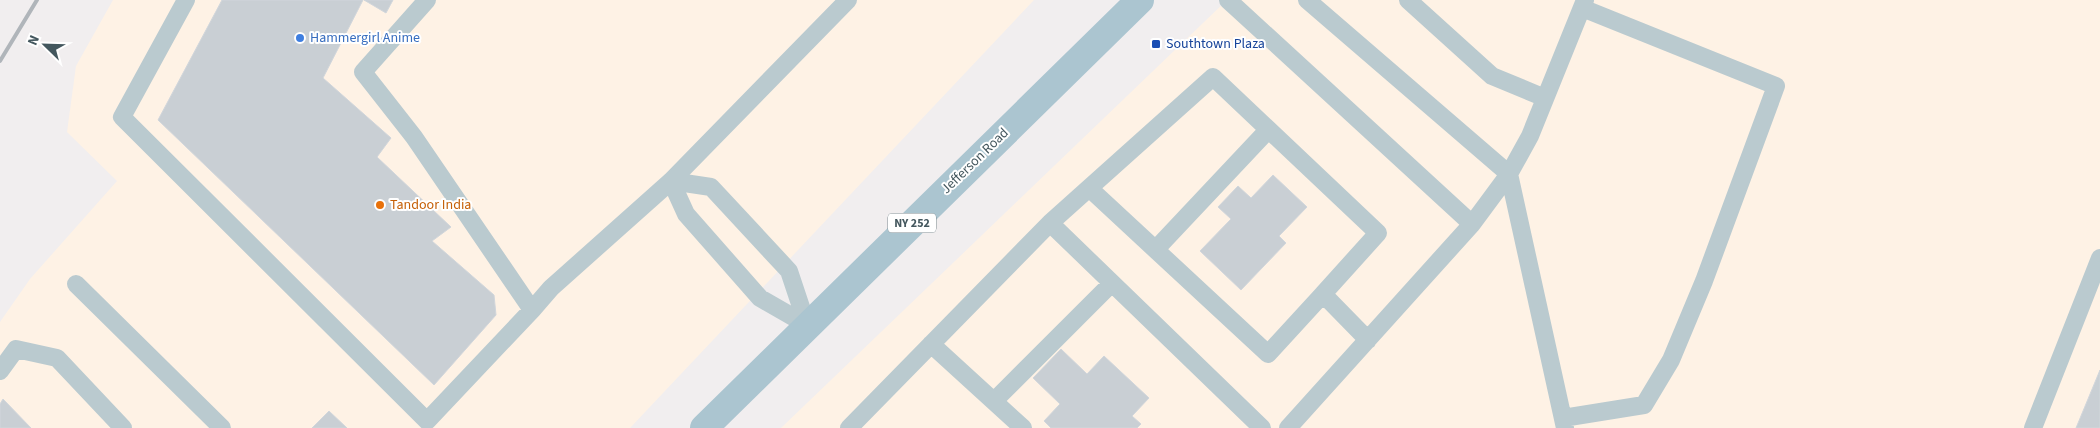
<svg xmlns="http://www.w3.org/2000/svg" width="2100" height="428" font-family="'Source Sans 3',sans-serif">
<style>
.commercial{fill:#fef2e5}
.building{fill:#c9cfd4;stroke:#d1d6db}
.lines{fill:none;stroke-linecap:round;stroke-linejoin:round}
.service{stroke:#bacacf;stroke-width:18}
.primary{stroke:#abc5d0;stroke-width:28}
.rail{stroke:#b0b5ba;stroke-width:4}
.shop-dot{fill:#3f7fe0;stroke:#fff;stroke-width:2}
.transit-dot{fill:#1a4fb4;stroke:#fff;stroke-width:2}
.food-dot{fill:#e8710a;stroke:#fff;stroke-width:2}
.labels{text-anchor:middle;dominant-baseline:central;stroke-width:4;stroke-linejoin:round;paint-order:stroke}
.shield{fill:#fff;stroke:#7c898e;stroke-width:1}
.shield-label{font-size:12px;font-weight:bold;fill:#44575e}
.shop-label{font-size:14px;fill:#366cbe;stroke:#fff;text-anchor:start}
.transit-label{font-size:14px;fill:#164399;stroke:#fff;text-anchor:start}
.street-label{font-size:14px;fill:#44575e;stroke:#fff}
.food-label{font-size:14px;fill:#c56008;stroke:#fff;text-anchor:start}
</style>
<rect width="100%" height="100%" fill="#f1eeef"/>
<!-- commercial -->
<path class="commercial" d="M113 0H1034L630 428H0V322L30 279 117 181 67 132 76 66Z
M1227 0H2100V428H781Z"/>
<!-- building -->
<path class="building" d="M222 0H363L323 78 391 138 377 157 451 227 432 241 494 295 496 315 434 385 158 120Z
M364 0H393L386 13Z
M1273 175 1307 207 1279 236 1286 243 1241 290 1200 251 1231 219 1218 207 1238 186 1251 198Z
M1061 349 1087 374 1104 356 1149 398 1132 416 1141 424 1137 428H1051L1044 421 1060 404 1033 378Z
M2100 370V428H2076Z
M3 399 31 428H0V404Z
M329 411 347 428H312Z"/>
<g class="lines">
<!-- service -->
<path class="service" d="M186 0 122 117 427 421 532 310 414 137 363 72 427 0
M1228 0 1472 224
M1307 0 1509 174 1565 428
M1408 0 1492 76 1545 98
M671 181 711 187 789 271 807 325
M671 181 686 214 760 298 807 325
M1089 188 1268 354 1323 294
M1050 223 1213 77 1378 233 1323 294 1368 340
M1156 249 1268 130
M76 284 222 428
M532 310 551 288 671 181 848 0
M931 344 1023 428
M0 371 16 349 57 358 123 428
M994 401 1111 284
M1563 418 1644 405 1671 360 1704 281 1776 86 1582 8
M849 428 1050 223 1262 428
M1288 428 1472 224 1509 174 1530 136 1585 0
M2033 428 2100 258"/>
<!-- primary -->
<path class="primary" d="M704 428 1140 0"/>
<!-- rail -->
<path class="rail" d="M0 61 37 0"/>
</g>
<!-- markers -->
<circle class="shop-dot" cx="300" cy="38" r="5"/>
<rect class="transit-dot" x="1151" y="39" width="10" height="10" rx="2.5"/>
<circle class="food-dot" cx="380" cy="205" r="5"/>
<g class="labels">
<!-- shield labels -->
<rect class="shield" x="888" y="213.5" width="48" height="19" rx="4"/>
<g class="shield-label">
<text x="912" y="223">NY 252</text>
</g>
<!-- shop labels -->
<g class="shop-label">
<text x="310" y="38">Hammergirl Anime</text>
</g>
<!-- transit labels -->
<g class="transit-label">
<text x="1166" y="44">Southtown Plaza</text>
</g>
<!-- street labels -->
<g class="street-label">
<text transform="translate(975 161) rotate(-44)">Jefferson Road</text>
</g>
<!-- food labels -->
<g class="food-label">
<text x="390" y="205">Tandoor India</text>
</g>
</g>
<!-- north arrow -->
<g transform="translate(45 45) rotate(293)" stroke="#ffffff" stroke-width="4" paint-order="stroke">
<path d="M0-4L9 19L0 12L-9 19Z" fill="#44575e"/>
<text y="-8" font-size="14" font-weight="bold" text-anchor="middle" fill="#44575e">N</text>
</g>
</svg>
